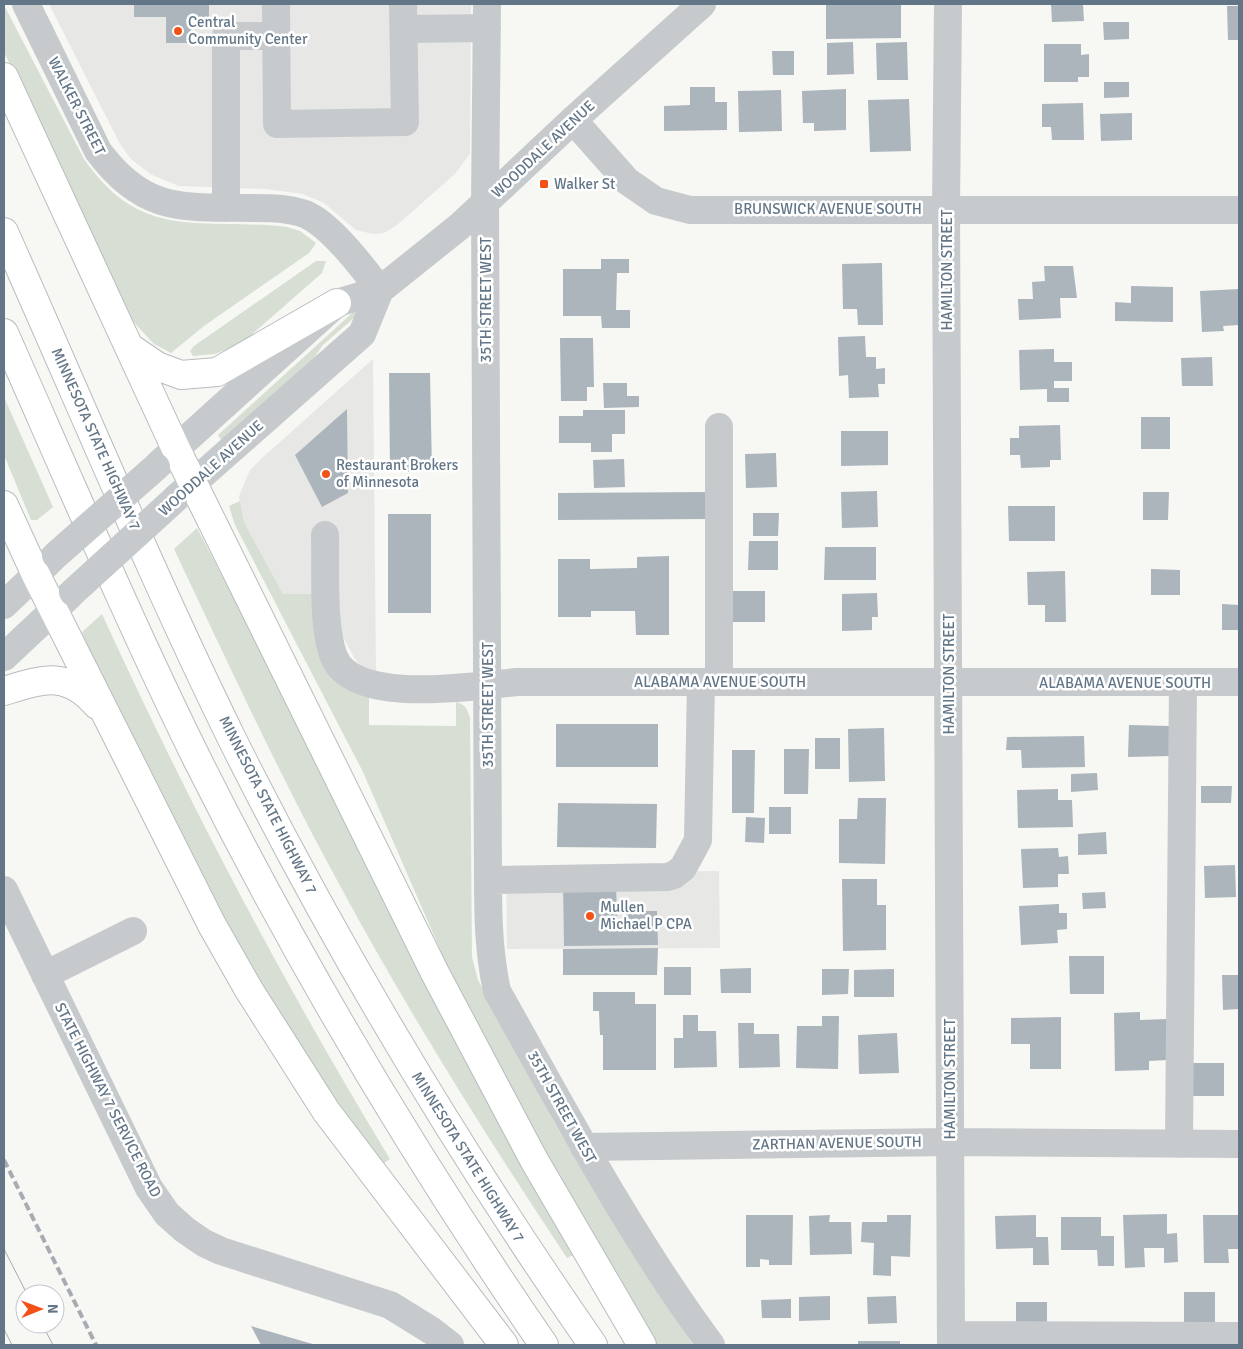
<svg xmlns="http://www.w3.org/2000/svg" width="1243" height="1349" font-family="Signika,sans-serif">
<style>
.built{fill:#e7e8e6}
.green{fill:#d7dfd4}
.building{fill:#acb5bb}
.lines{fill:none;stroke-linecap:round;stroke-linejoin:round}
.highway-casing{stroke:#b8bcbf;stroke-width:30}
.minor{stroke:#c6cacd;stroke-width:28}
.highway{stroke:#fff;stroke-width:28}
.tram{stroke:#a6acb2;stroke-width:1}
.rail{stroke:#a6acb2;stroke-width:4;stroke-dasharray:8 4;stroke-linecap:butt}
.minor-bridge{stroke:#c6cacd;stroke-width:28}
.poi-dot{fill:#f25218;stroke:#fff;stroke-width:2}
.labels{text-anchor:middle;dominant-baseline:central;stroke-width:5;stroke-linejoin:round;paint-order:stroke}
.poi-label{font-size:15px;fill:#637687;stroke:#fff;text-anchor:start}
.street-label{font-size:15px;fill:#637687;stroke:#fff}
</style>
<rect width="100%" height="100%" fill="#f7f7f3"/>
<!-- built -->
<path class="built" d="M49 4H471L470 154 455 174 397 225 384 233 373 234 356 230 324 203 303 194 266 189 179 186 150 174 131 159 120 144Z
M373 359 376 672 361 667 355 659 320 594H283L244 522 240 507 239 496 250 470 262 458Z
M719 871 720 948 507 949 506 872Z"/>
<!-- green -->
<path class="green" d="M4 5 84 159C142 243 200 217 287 227L300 231 316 243 309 253 204 326 171 353 154 344 126 314 4 52Z
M316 261H326L322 273 242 343 215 354 193 356 190 351 194 346Z
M361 305 364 309 323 345 302 375 269 404 221 440 218 435Z
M4 397 53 507 37 520H31L4 455Z
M240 501 244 522 283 594H320L350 684 369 697V725L456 726V702C465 704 468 710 470 718L472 957 478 980 556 1126 635 1258 693 1345H657L559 1182 449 970 363 772 235 525 229 506Z
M197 528 578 1253 567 1258C486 1136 408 1012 338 882 279 774 227 661 174 549Z
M102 614C188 802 283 983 390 1159L380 1166 351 1128 234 940 100 675 82 632Z"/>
<!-- building -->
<path class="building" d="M134 4H209V19H191V43H166V17H134Z
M826 4H901V38L826 39Z
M1051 4H1083L1084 21 1052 22Z
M1227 6H1239V40H1228Z
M1103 22H1129V39L1104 40Z
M853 42 854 74 827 75V43Z
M907 42 908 80H877L876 43Z
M1044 44H1081V55L1089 54V77H1078V82H1044Z
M772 51H794V75H773Z
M1104 82H1129V97L1104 98Z
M690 87H715V102H727V130L664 131V106L690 105Z
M846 89V130L814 131V123H803L802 91Z
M781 90 782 131 739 132 738 91Z
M909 99 911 151 870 152 868 100Z
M1083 103 1084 140H1052L1051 127H1042V104Z
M1132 113V140L1101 141 1100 114Z
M601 259H629V273H617L616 310H630V328H602L601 316H563V269H601Z
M882 263 883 325H858L857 309H843L842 264Z
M1044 266H1073L1077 298H1060L1061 318 1019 320 1018 299H1033L1032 282 1045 281Z
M1131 286 1173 287V322L1115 321V302L1131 303Z
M1239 289V325L1223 326 1224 331 1202 332 1200 291Z
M865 336 866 357H876V369L885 368V384H878L879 397 849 398 848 375 839 376 838 337Z
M560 338H593L594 387H587V401H561Z
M1054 349V362H1072V381H1054V388H1069V402H1047V389L1020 390 1019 350Z
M1212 357 1213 386H1182L1181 358Z
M389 373H430L432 471 390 472Z
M603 383H627V396H639V407L604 408Z
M347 409 348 493 322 507 295 455Z
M583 410H625V434H612V452H591V443H559V416H583Z
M1141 417H1170V449H1141Z
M1060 425 1061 460H1050V467L1021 468 1020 455H1010V438H1019V426Z
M841 431H888V465L841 466Z
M776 453 777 487 746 488 745 454Z
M624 459 625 487 594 488 593 460Z
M877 491 878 527 842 528 841 492Z
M709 492V519L558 520V493Z
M1143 492H1169L1168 520H1143Z
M1008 506H1055V541H1009Z
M753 513H779L778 536H753Z
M388 514H431V613H388Z
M749 541H778V570H748Z
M825 547H876V580H824Z
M669 556V635H636L635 611H591V617H558V559H590V569L637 568V557Z
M1151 569 1180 570V595H1151Z
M1065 571 1066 622H1045V605H1028L1027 572Z
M733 591H765V622H733Z
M877 593 878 617H872V630L842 631V594Z
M1222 604 1239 605V630H1222Z
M556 724H658V767H556Z
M1129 725 1169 726V756L1128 757Z
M884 728 885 781 849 782 848 729Z
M1084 736 1085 767 1022 768 1021 750H1006L1007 737Z
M815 738H840V769H815Z
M784 749H809L808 794H784Z
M732 750H755L754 813H732Z
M1097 773 1098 790 1071 792V774Z
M1201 786H1232L1231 803H1201Z
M1058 789V800H1072L1073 827 1018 828 1017 790Z
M858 798H886L885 864 839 863V819H857Z
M558 803 657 804 656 848 557 847Z
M769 807H791V834H769Z
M746 817 765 818 764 843 745 842Z
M1106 832 1107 854 1078 855V834Z
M1058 848 1059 857 1068 856 1069 874H1058V887L1023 888 1021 849Z
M1235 865 1236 897 1205 898 1204 866Z
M842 879H877V905H886V950L843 951Z
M563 884H616L617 920H626V911H657L658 945 564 946Z
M1105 892 1106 908 1083 909 1082 893Z
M1059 904V913H1067V929L1057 930 1058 943 1021 945 1019 906Z
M658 948 657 975H563V949Z
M1069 956H1104V994H1070Z
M664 967H691V995H664Z
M751 968V993H721L720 969Z
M822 969H849L848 994 822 995Z
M894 969V997H854V970Z
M1222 975H1239V1009L1223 1010Z
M593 992H635V1004H656V1070H603V1035H600L599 1011H593Z
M1140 1012V1020L1167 1019V1060L1149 1061V1070L1115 1071 1114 1013Z
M683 1015H698V1031H716L717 1067 674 1068V1038H683Z
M822 1016H839L838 1069 796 1068 797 1026H822Z
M1061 1017V1069H1030V1044H1011V1018Z
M738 1023H754V1034H779L780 1067 739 1068Z
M897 1033 899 1073 859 1074 858 1035Z
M1193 1063H1224V1096H1193Z
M1167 1214V1234L1177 1233 1178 1262 1164 1263V1248H1144L1145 1267 1125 1268 1123 1215Z
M746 1215H793L792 1265H769V1260L760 1259V1267H746Z
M830 1215 829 1222H851L852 1254 810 1255 809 1216Z
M887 1215H911L910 1257 891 1256V1276L873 1275 874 1243 861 1242 862 1222H887Z
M1036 1215V1237H1048L1049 1265H1033V1248L996 1249 995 1216Z
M1203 1215H1239V1249H1228L1229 1263H1204Z
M1061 1217H1101V1236H1114V1266H1098L1097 1250H1061Z
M1184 1292H1215V1323H1184Z
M830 1296V1320L799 1321V1297Z
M896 1296 897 1323 868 1324 867 1297Z
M791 1299V1318H762L761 1300Z
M1016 1302H1047V1323L1016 1324Z
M251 1326 316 1345H261Z
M858 1341H900V1345H858Z"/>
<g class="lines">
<defs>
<path id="highway" d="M4 77 176 449 435 973 534 1160 642 1345
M4 232C80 402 151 574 233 741 338 951 459 1152 593 1345
M4 333C67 475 128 619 197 759 299 963 415 1158 544 1345
M129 347 157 366 181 375 217 372 337 303
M4 505 36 575 212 925 249 990 326 1111 504 1345
M4 691C43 679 67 670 97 705"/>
</defs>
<!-- highway casing -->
<use href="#highway" class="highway-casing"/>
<!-- minor -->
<path class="minor" d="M26 4 98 151C144 213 182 207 253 208 271 208 288 208 305 214 331 225 363 268 380 290
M276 4 277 124 405 122 403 4
M487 4 485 202 488 880C488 918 489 954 497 991 565 1112 629 1234 711 1345
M948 4 946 209 951 1345
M404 29 487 28
M573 120 627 181 656 201 690 210H1239
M226 208V36H276
M719 427V682
M159 464 337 303 380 290 460 226 573 120 702 4
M176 498 362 334 380 290
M325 535C326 569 322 627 334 657 354 706 475 686 517 682H1239
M4 605 52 559
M4 657 70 595
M488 880 667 877 674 875 683 868 698 840 701 682
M4 890 149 1188 167 1214 185 1230 204 1243 221 1251 390 1305 432 1331 450 1345
M45 975 133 931
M1179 1144 1183 683
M584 1147 950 1142 1239 1144
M951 1335 1239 1336"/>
<!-- highway -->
<use href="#highway" class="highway"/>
<!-- tram -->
<path class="tram" d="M4 1249 27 1294
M42 1324 53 1345
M4 1329 12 1345"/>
<!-- rail -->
<path class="rail" d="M4 1160 96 1345"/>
<!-- minor-bridge -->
<path class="minor-bridge" d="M56 555 156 467
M73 592 173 501"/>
</g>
<!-- markers -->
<g class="poi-dot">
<circle cx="178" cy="31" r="5"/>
<rect x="539" y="179" width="10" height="10" rx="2.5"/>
<circle cx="326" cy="474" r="5"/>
<circle cx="590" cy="916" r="5"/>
</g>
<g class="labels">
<!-- poi labels -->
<g class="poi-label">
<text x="188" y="22">Central<tspan x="188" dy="17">Community Center</tspan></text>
<text x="554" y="184">Walker St</text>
<text x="336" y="465">Restaurant Brokers<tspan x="336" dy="17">of Minnesota</tspan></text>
<text x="600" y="907">Mullen<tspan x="600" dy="17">Michael P CPA</tspan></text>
</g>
<!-- street labels -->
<g class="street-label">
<text transform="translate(77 106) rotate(63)">WALKER STREET</text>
<text transform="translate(543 149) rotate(-43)">WOODDALE AVENUE</text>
<text x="828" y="209">BRUNSWICK AVENUE SOUTH</text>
<text transform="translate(947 270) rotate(-90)">HAMILTON STREET</text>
<text transform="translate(486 300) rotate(-90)">35TH STREET WEST</text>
<text transform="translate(96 439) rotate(66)">MINNESOTA STATE HIGHWAY 7</text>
<text transform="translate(211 468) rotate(-42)">WOODDALE AVENUE</text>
<text transform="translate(949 674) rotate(-90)">HAMILTON STREET</text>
<text x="720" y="682">ALABAMA AVENUE SOUTH</text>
<text x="1125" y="683">ALABAMA AVENUE SOUTH</text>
<text transform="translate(488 705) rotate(-90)">35TH STREET WEST</text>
<text transform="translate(268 805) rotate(63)">MINNESOTA STATE HIGHWAY 7</text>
<text transform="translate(950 1079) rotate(-90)">HAMILTON STREET</text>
<text transform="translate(108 1100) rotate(63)">STATE HIGHWAY 7 SERVICE ROAD</text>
<text transform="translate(562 1107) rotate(61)">35TH STREET WEST</text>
<text transform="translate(837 1143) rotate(-1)">ZARTHAN AVENUE SOUTH</text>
<text transform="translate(468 1157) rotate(58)">MINNESOTA STATE HIGHWAY 7</text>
</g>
</g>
<!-- border -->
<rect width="1243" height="1349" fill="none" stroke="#637687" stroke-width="10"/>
<!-- north arrow -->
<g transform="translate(40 1309) rotate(89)"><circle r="24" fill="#ffffff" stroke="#c1c8cf"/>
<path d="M0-4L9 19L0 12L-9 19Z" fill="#f25218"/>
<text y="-8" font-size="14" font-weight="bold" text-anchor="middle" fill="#637687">N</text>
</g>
</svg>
